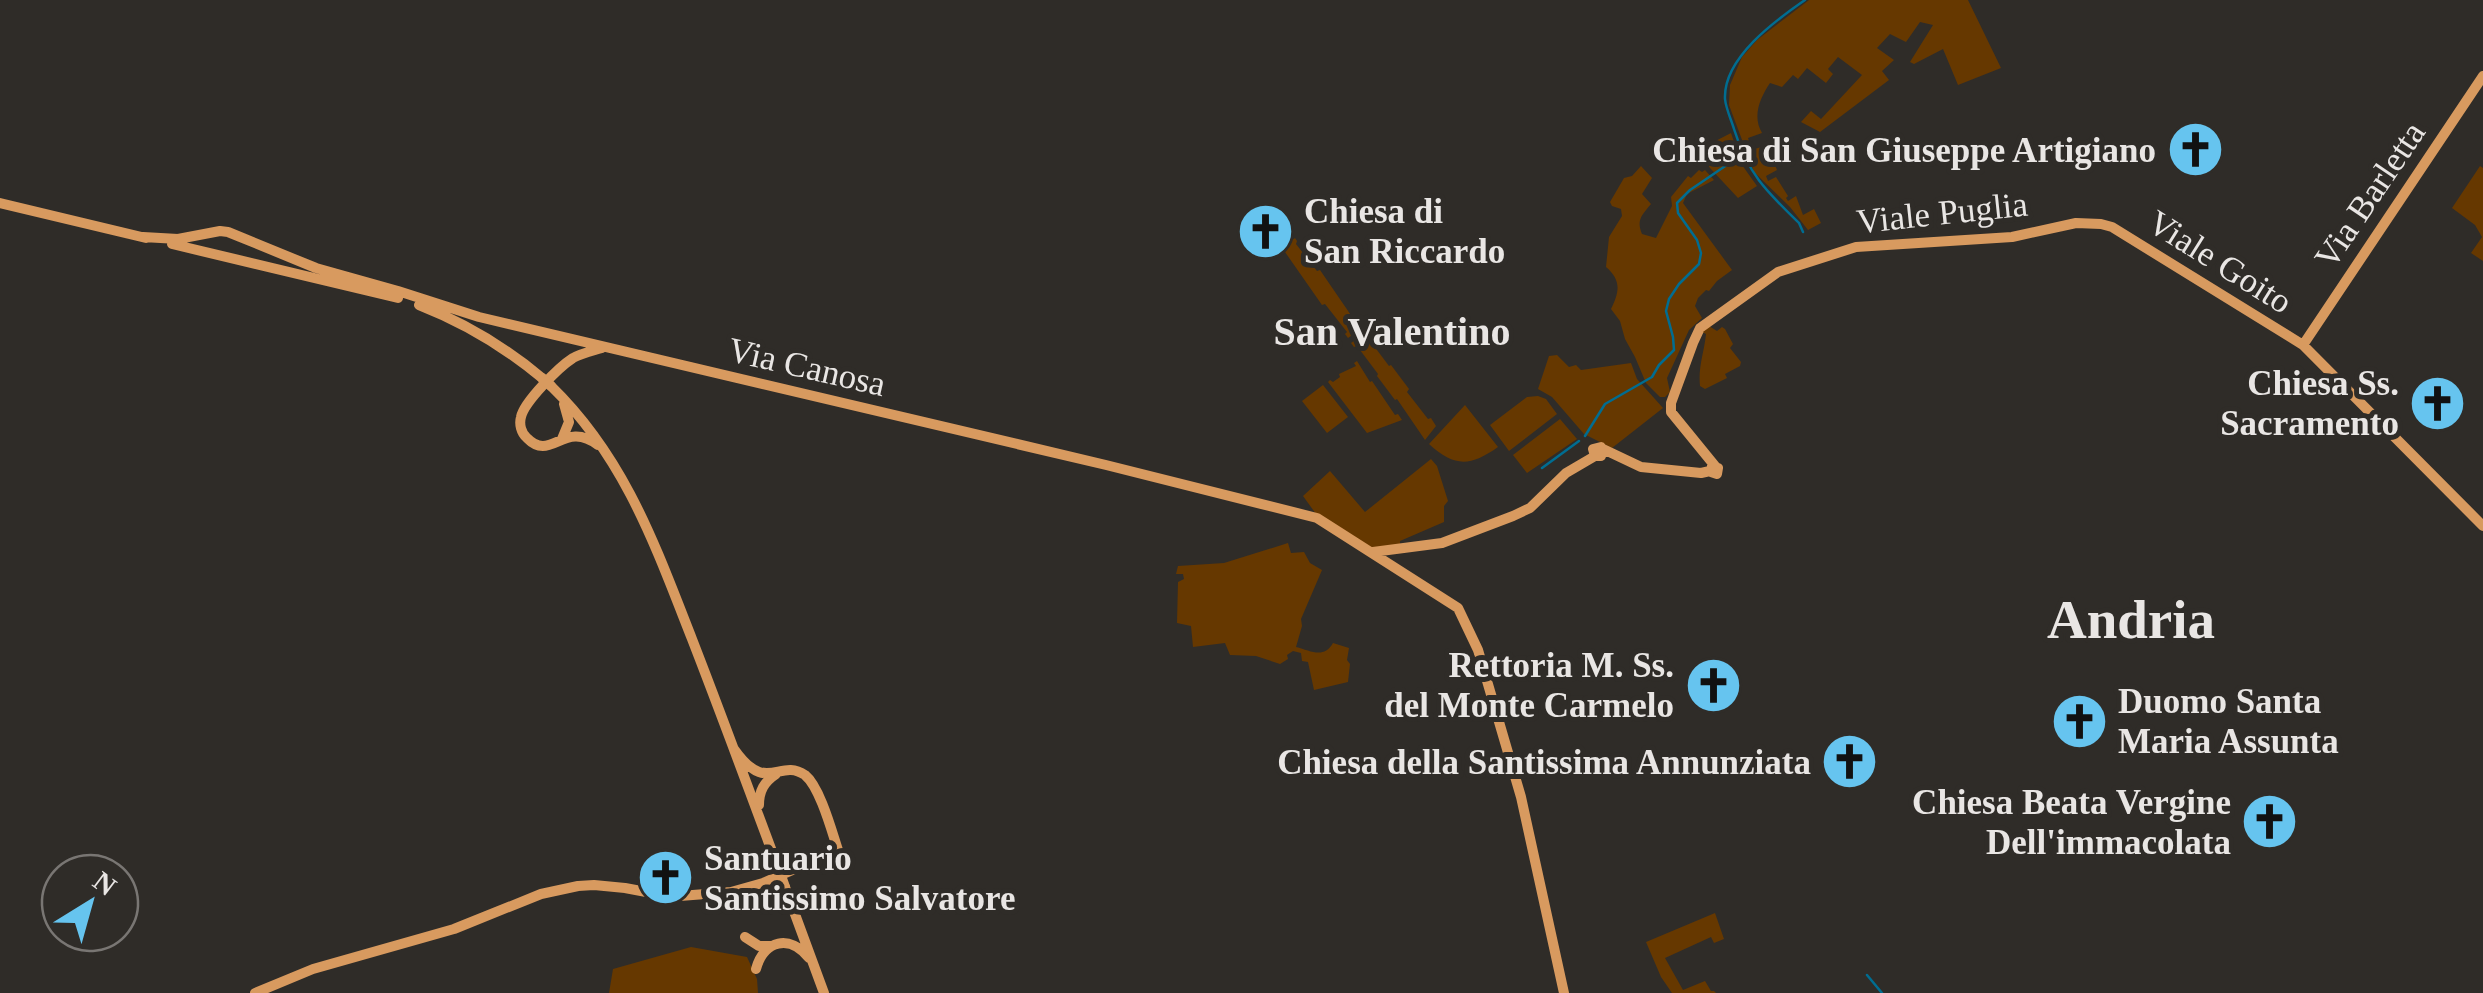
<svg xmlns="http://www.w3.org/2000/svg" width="2483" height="993" font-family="Georgia,serif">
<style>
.green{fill:#663800}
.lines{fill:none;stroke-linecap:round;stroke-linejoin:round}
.stream{stroke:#006d91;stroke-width:2.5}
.major{stroke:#d89a5f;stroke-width:10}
.major-bridge{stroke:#d89a5f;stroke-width:10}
.labels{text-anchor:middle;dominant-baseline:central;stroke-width:10;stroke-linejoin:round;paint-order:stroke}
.poi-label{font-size:35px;font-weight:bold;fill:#e9e6e4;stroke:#2f2c28;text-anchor:end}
.street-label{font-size:35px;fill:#e9e6e4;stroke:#2f2c28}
.quarter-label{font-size:40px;font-weight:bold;fill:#e9e6e4;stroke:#2f2c28}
.town-label{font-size:55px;font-weight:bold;fill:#e9e6e4;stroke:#2f2c28}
</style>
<rect width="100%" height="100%" fill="#2f2c28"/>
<!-- green -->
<path class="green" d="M1809 0H1968L2001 68 1958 85 1943 49 1914 64 1910 62 1933 25 1920 22 1906 42 1890 34 1877 48 1894 60 1882 71 1889 80 1820 132 1801 122 1811 111 1821 119 1862 75 1838 57 1828 69 1833 74 1826 83 1807 68 1798 79 1793 75 1782 87 1770 83C1760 98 1752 116 1762 133L1748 138 1752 150 1767 145 1777 170 1766 176 1768 181 1776 177 1788 196 1786 198 1788 201 1796 196 1803 215 1814 209 1821 223 1808 230 1790 207 1754 172 1729 105 1730 85 1742 57 1757 40Z
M1731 133 1742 165 1757 186 1738 198 1710 168 1698 150Z
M1641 166 1652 178 1642 194 1651 204C1642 215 1636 220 1642 234L1656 238 1672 206 1671 197 1688 176 1691 178 1699 170 1702 172 1705 170 1714 180 1687 194 1683 203 1732 270 1717 281 1709 291 1706 290 1698 298 1695 306 1702 318 1689 330 1667 378 1670 392 1665 397H1660L1646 383 1635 357 1625 339 1620 321 1611 309C1620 291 1621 280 1606 267L1609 237 1622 216 1621 209 1612 206 1610 202 1624 178 1632 176Z
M2480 166 2483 168V261L2471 253 2482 237 2475 225 2452 208Z
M1295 238 1297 241 1296 244 1317 271 1320 270 1357 324 1360 323 1363 327 1348 338 1345 334 1347 332 1325 304 1322 305 1285 252 1283 253 1280 249Z
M1709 326 1717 331 1722 327 1725 329 1733 344 1730 348 1741 362 1740 366 1725 374 1727 378 1705 389 1700 386C1698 367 1704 353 1706 334L1702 332Z
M1366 332 1369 336 1368 338 1389 366 1391 365 1409 389 1407 392 1428 419 1431 418 1436 426 1425 440 1397 399 1395 400 1377 376 1378 374 1357 346 1354 347 1351 343Z
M1557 355 1569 367 1576 365 1581 370 1631 363 1637 379 1663 408 1612 448 1584 434 1552 397 1538 389 1549 356Z
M1357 361 1370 382 1372 381 1395 415 1398 414 1402 420 1367 433 1328 382 1330 380 1333 382 1340 377 1339 374 1356 366 1354 363Z
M1323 385 1348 417 1327 433 1302 401Z
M1538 396 1546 399 1557 414 1509 451 1490 425 1527 397Z
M1465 405 1498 447C1470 467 1454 467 1429 444Z
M1560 419 1577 439 1527 473 1513 455Z
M1431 459 1437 466 1448 501 1444 506V522L1400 541V545L1373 549 1316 514 1303 496 1330 471 1365 512Z
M1288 543 1291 553 1304 552 1310 563 1322 570 1301 619 1302 626 1296 647C1311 651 1324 659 1333 643L1349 648 1347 660 1350 664 1348 682 1314 690 1308 662 1302 661 1301 653 1293 651 1287 655 1288 659 1280 664 1256 656 1230 655 1225 643 1193 647 1191 626 1177 623 1178 582 1184 579 1183 574H1176L1178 566 1224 563Z
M1715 913 1724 939 1714 943 1711 937 1665 958 1683 990 1705 981 1711 991H1714L1716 993H1672L1661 977 1646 942Z
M691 947 747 957 757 979 758 993H609L613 969Z"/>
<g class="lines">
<!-- stream -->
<path class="stream" d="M1803 232 1799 223C1766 191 1748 174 1734 129 1731 119 1726 109 1725 99 1723 58 1776 20 1805 0
M1585 436 1605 404 1652 377 1659 365 1674 350 1673 337 1666 311 1669 299 1679 284 1699 264 1701 253 1697 240 1678 213 1677 203 1690 190 1743 154
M1542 468 1579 441
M1867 975 1882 993"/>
<!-- major -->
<path class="major" d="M0 203 146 238
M143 237 178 239 220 231 228 232 316 268 398 291 479 317 1106 465 1317 518 1458 608 1478 650 1521 797 1564 993
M172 244 398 298
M419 305C465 323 505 347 542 378
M2303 345 2483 76
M551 386C625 458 655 545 692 639 722 716 750 793 779 870
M562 439 569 422 564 404
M598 445C564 419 551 463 527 438 521 433 519 424 521 417 524 402 559 367 573 358 582 353 592 351 602 348
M1603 449 1641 467 1701 473 1710 471
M1712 466 1718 468 1717 474 1711 472Z
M1715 466 1671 412V403L1693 343 1700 328 1778 272 1856 247 2012 237 2076 223 2101 224 2112 227 2303 345 2483 526
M1373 552 1442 543 1513 516 1530 508 1566 473 1595 456H1601L1603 451 1601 447 1593 449 1595 456
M759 805C759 791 764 782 776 774
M785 887 824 993
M745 937 759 946H771
M756 969C764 940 790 934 809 958
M255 993 313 969 454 929 541 894 578 886 594 885 625 888 657 894 680 896 731 892 763 883 838 850C832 832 820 787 805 775 779 757 767 796 734 749"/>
<!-- major-bridge -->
<path class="major-bridge" d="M542 378 551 386
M779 870 785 887"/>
</g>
<!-- icons -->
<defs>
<symbol id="church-disc" viewBox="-11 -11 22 22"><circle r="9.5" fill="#66c4ef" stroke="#2f2c28"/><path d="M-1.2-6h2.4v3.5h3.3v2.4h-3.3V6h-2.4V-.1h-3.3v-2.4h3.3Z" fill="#111"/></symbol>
</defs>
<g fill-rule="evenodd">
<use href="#church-disc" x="2164" y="118" width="63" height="63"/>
<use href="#church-disc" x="1234" y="200" width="63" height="63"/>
<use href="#church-disc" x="2406" y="372" width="63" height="63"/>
<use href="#church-disc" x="1682" y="654" width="63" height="63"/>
<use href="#church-disc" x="2048" y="690" width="63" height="63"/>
<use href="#church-disc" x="1818" y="730" width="63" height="63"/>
<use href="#church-disc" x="2238" y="790" width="63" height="63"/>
<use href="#church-disc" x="634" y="846" width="63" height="63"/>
</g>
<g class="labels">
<!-- poi labels -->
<g class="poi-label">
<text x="2156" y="150">Chiesa di San Giuseppe Artigiano</text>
<text x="1304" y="211" text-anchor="start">Chiesa di<tspan x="1304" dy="40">San Riccardo</tspan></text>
<text x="2399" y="383">Chiesa Ss.<tspan x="2399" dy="40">Sacramento</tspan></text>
<text x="1674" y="665">Rettoria M. Ss.<tspan x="1674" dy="40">del Monte Carmelo</tspan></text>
<text x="2118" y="701" text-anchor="start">Duomo Santa<tspan x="2118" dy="40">Maria Assunta</tspan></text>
<text x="1811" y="762">Chiesa della Santissima Annunziata</text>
<text x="2231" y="802">Chiesa Beata Vergine<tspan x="2231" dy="40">Dell'immacolata</tspan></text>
<text x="704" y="858" text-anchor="start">Santuario<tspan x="704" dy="40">Santissimo Salvatore</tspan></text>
</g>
<!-- street labels -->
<g class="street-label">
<text transform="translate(2370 195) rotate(-56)">Via Barletta</text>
<text transform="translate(1942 213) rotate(-6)">Viale Puglia</text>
<text transform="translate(2220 262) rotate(32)">Viale Goito</text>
<text transform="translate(807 367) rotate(13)">Via Canosa</text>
</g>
<!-- quarter labels -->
<g class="quarter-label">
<text x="1392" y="331">San Valentino</text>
</g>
<!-- town labels -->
<g class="town-label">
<text x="2131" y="619">Andria</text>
</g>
</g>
<!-- north arrow -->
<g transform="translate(90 903) rotate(37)"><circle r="48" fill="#2f2c28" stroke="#797673" stroke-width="2.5"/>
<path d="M0-8L18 38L0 25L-18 38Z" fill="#66c4ef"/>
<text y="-15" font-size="28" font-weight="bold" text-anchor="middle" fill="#e9e6e4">N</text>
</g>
</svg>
